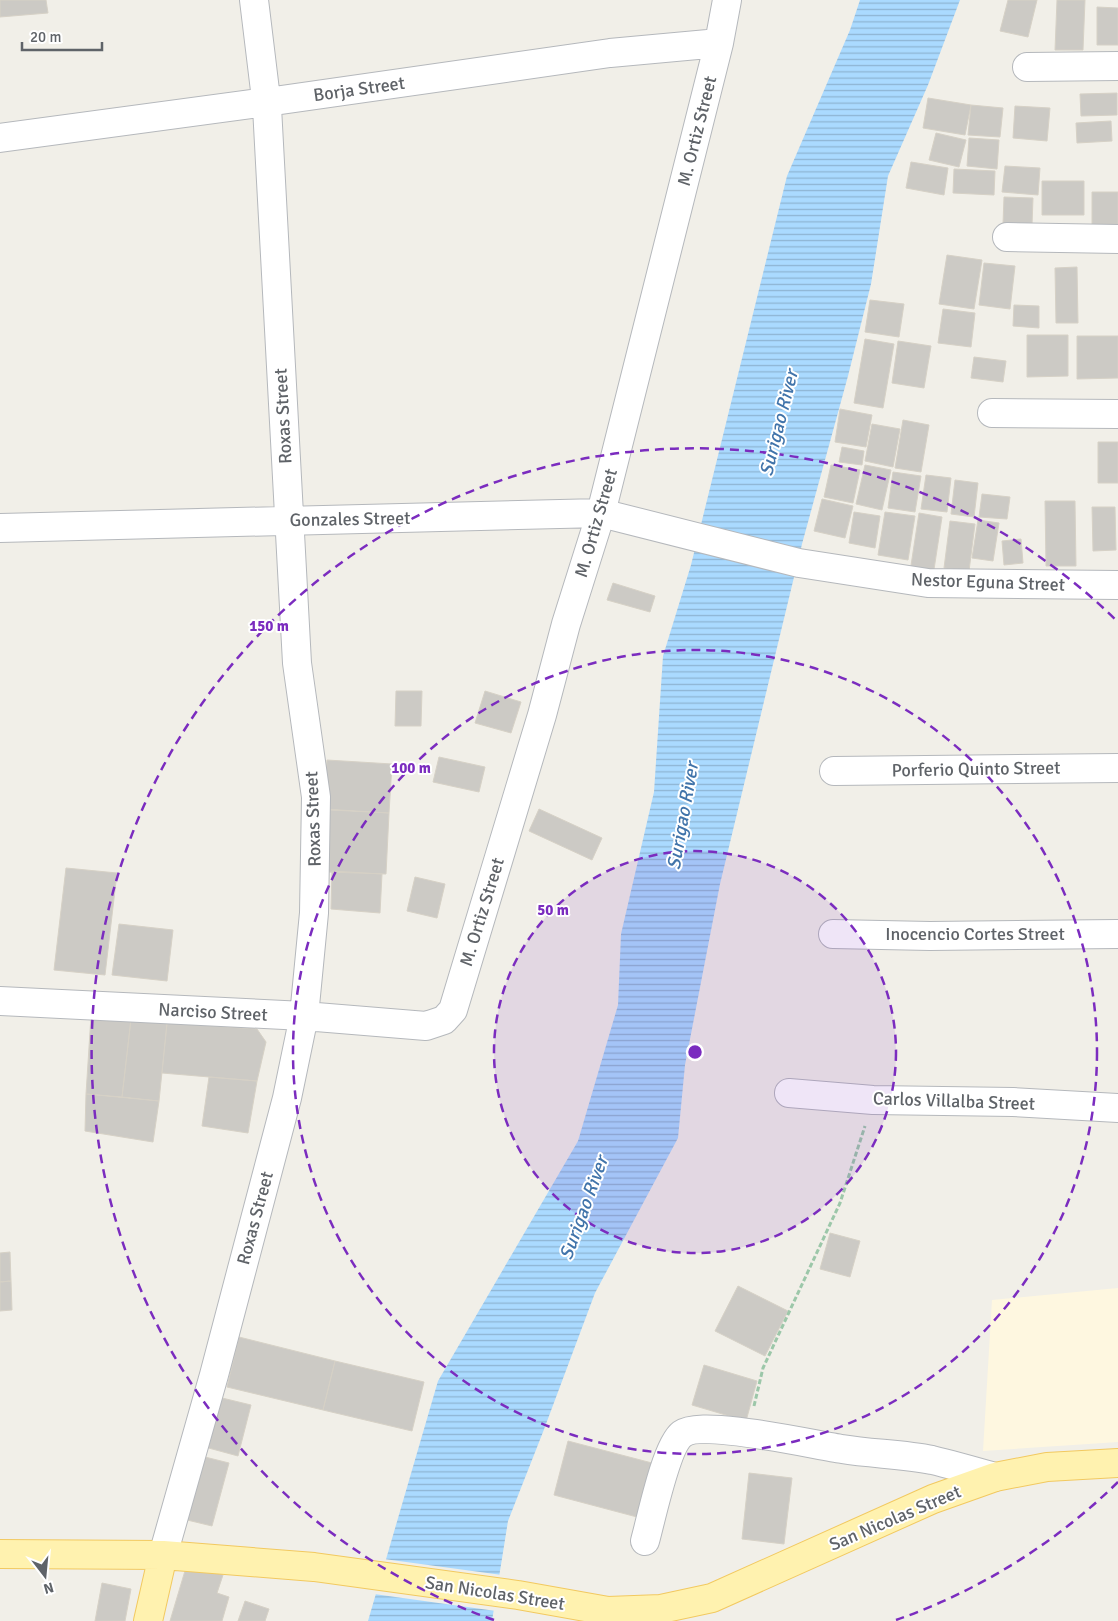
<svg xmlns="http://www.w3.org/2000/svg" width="1118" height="1621" font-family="Signika,sans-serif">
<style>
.commercial{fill:#fef7e0}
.water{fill:url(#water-rules)}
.pier{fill:#f1efe8}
.building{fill:#cccac5;stroke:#d6d1c6}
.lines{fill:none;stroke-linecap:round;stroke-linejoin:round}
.minor-casing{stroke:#b5b8bc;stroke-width:30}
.major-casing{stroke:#f2c960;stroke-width:30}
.path{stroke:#9cc7a9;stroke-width:3;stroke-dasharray:5 2.5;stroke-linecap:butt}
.minor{stroke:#fff;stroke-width:28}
.major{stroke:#fff2af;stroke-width:28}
.ring{fill:none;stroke:#7b2cbf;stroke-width:2.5;stroke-dasharray:9 6}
.labels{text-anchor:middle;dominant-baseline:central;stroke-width:4;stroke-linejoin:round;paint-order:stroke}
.street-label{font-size:18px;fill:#5f6368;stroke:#fff}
.water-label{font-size:19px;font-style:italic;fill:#4174aa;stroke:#fff}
.centre{fill:#7b2cbf;stroke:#fff;stroke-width:2.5}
.ring-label{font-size:15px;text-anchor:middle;font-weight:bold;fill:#7b2cbf;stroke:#fff;stroke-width:4;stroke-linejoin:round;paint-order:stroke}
</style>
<defs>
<pattern id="water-rules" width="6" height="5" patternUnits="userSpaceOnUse" patternTransform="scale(1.25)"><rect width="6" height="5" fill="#aadaff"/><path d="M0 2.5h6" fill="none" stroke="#8eb4d2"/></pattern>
</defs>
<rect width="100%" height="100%" fill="#f1efe8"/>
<!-- commercial -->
<path class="commercial" d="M1118 1288V1442L983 1451 992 1300Z"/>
<!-- water -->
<path class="water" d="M860 0H960L928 85 888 176 871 284 848 376 802 544 720 884 685 1065 678 1138 595 1293 543 1432 508 1521 492 1621H368L438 1381 578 1141 618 1005 621 934 654 792 663 656 691 565 787 176 850 30Z"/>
<!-- pier -->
<path class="pier" d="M384 1559 502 1575 496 1611 374 1594Z"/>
<!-- building -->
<path class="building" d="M0 0H46L48 13 0 17Z
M1008 0H1037L1028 37 1000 31Z
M1057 0H1085L1083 50H1055Z
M1097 7 1118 8V45H1097Z
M1117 93V115L1081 116 1080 94Z
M928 98 971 105 965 135 923 128Z
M971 105 1003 108 1000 137 968 135Z
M1015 106 1050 108 1047 141 1013 138Z
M1111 121 1112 141 1077 143 1076 123Z
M936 133 966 140 959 167 929 160Z
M969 138 999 140 997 169 967 166Z
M911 162 948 168 944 195 906 188Z
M1005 166 1040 168 1038 195 1002 192Z
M954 169 995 171 994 195 953 193Z
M1042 181H1084V215H1042Z
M1092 192H1118V230H1092Z
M1004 197 1033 198 1032 225 1003 224Z
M947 255 982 260 974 309 939 304Z
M984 263 1015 266 1010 309 979 305Z
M1077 267 1078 323H1056L1055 268Z
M870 300 904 304 899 337 865 332Z
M1014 305 1039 306V328L1013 326Z
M943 309 975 313 971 347 938 343Z
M1027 335H1068V376L1027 377Z
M1077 336H1118V378L1077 379Z
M865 339 894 344 883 408 854 403Z
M898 341 931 346 924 388 892 383Z
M974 357 1006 361 1003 382 971 378Z
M840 409 872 415 866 447 835 442Z
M903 420 929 425 921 472 895 468Z
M872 424 900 429 893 467 865 461Z
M1098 442H1118V483H1098Z
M842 447 864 451 862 465 839 462Z
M831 465 860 470 853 503 824 497Z
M865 465 891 470 882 510 856 504Z
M893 472 921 476 915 512 888 508Z
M926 475 951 478 947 512 921 509Z
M955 480 978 483 974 517 951 514Z
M982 494 1010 497 1007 519 979 517Z
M822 499 853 506 845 538 814 531Z
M1045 501H1075L1076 566H1046Z
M1092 507H1115L1116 550 1093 551Z
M854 512 880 516 875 548 849 543Z
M885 512 915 516 908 560 878 555Z
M919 513 942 517 933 576 910 572Z
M978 520 999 523 993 561 972 558Z
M950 521 975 524 969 571 944 568Z
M1021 539 1023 563 1004 565 1002 541Z
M613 583 655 596 650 612 607 600Z
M396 691H422L421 726H395Z
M485 691 521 702 511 733 475 723Z
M439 757 485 767 479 792 433 782Z
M327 760 392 764 389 813 324 809Z
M539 809 602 838 592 860 529 831Z
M330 810 389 813 386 874 327 872Z
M66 868 117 873 105 975 54 970Z
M332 871 382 874 380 913 331 909Z
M415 877 445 884 437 918 407 911Z
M119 924 173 930 167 981 112 975Z
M91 1016 131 1019 122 1097 86 1094Z
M131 1019 167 1023 159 1101 122 1097Z
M167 1023 257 1029 266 1042 257 1081 162 1073Z
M209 1077 257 1081 248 1133 202 1126Z
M86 1094 159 1101 153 1142 85 1131Z
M830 1233 860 1241 850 1277 820 1269Z
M10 1252 11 1281 0 1282V1253Z
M11 1281 12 1310 0 1311V1282Z
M738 1286 788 1311 765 1356 715 1331Z
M239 1337 335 1361 323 1410 227 1387Z
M335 1361 424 1382 412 1431 323 1410Z
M704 1365 757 1381 746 1421 692 1405Z
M218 1397 251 1405 238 1456 205 1447Z
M568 1441 652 1463 637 1517 554 1495Z
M201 1456 229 1463 212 1526 183 1519Z
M749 1473 792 1478 784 1544 742 1539Z
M187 1564 223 1575 217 1593 229 1597 222 1621H170Z
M102 1583 131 1589 125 1621H95Z
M245 1601 269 1609 265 1621H238Z"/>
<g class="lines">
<defs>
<path id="minor" d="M1027 67 1118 66
M0 138 267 102 610 53 719 43
M1007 237 1118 239
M992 413 1118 414
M0 528 601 513 799 563 928 583 1118 585
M834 771 1118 768
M833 934 930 936 1118 934
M0 1001 304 1016 426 1026 444 1020 453 1010 542 715 566 624 601 513 719 43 727 0
M789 1093 873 1100 1013 1102 1118 1108
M645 1541C651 1520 666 1446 682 1434 702 1419 814 1445 842 1449 872 1454 903 1454 932 1460 953 1465 974 1471 995 1477
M163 1555 214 1375 287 1098 304 1016 314 913 316 797 297 663 267 107 254 0"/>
<path id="major" d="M0 1554 163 1555 314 1567 518 1595 608 1611 661 1609 712 1598 933 1499 995 1477 1047 1467 1118 1463
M148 1621 163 1555"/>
</defs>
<!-- minor casing -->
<use href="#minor" class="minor-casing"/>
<!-- major casing -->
<use href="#major" class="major-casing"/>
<!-- path -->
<path class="path" d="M754 1406 763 1368 840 1203 865 1126"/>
<!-- minor -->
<use href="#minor" class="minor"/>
<!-- major -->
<use href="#major" class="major"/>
</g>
<!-- distance rings -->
<circle cx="695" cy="1052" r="201" fill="#7b2cbf" fill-opacity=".12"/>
<g class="ring">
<circle cx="695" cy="1052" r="201"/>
<circle cx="695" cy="1052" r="402"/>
<path d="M1118 1482A603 603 0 0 1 896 1620M494 1620A603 603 0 1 1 1118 622"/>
</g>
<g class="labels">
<!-- street labels -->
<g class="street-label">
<text transform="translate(359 89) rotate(-8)">Borja Street</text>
<text transform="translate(697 131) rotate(-76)">M. Ortiz Street</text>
<text transform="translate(283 416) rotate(-93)">Roxas Street</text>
<text transform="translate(350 519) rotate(-1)">Gonzales Street</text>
<text transform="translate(596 523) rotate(-74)">M. Ortiz Street</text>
<text transform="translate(988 582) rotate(2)">Nestor Eguna Street</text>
<text transform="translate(976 769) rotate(-1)">Porferio Quinto Street</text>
<text transform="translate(313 819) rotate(-92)">Roxas Street</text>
<text transform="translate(482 912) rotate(-73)">M. Ortiz Street</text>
<text x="975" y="934">Inocencio Cortes Street</text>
<text transform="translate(213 1012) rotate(3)">Narciso Street</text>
<text transform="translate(954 1101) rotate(2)">Carlos Villalba Street</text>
<text transform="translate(255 1218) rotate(-75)">Roxas Street</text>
<text transform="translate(895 1518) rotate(-23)">San Nicolas Street</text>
<text transform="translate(495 1593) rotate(9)">San Nicolas Street</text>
</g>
<!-- water labels -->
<g class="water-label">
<text transform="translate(779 423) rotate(-76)">Surigao River</text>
<text transform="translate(683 816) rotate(-80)">Surigao River</text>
<text transform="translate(584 1208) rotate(-70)">Surigao River</text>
</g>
</g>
<circle cx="695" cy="1052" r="8" class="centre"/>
<g class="ring-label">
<text x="269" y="631">150 m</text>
<text x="411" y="773">100 m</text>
<text x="553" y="915">50 m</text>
</g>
<!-- north arrow -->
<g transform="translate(45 1576) rotate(164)" stroke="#ffffff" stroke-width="4" paint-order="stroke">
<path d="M0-4L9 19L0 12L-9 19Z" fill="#5f6368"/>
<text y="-8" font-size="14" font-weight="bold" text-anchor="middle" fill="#5f6368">N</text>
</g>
<!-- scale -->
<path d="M22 42v8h80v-8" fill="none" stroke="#5f6368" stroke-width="2.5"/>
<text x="30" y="42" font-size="15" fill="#5f6368" stroke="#ffffff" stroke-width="4" paint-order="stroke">20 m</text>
</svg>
